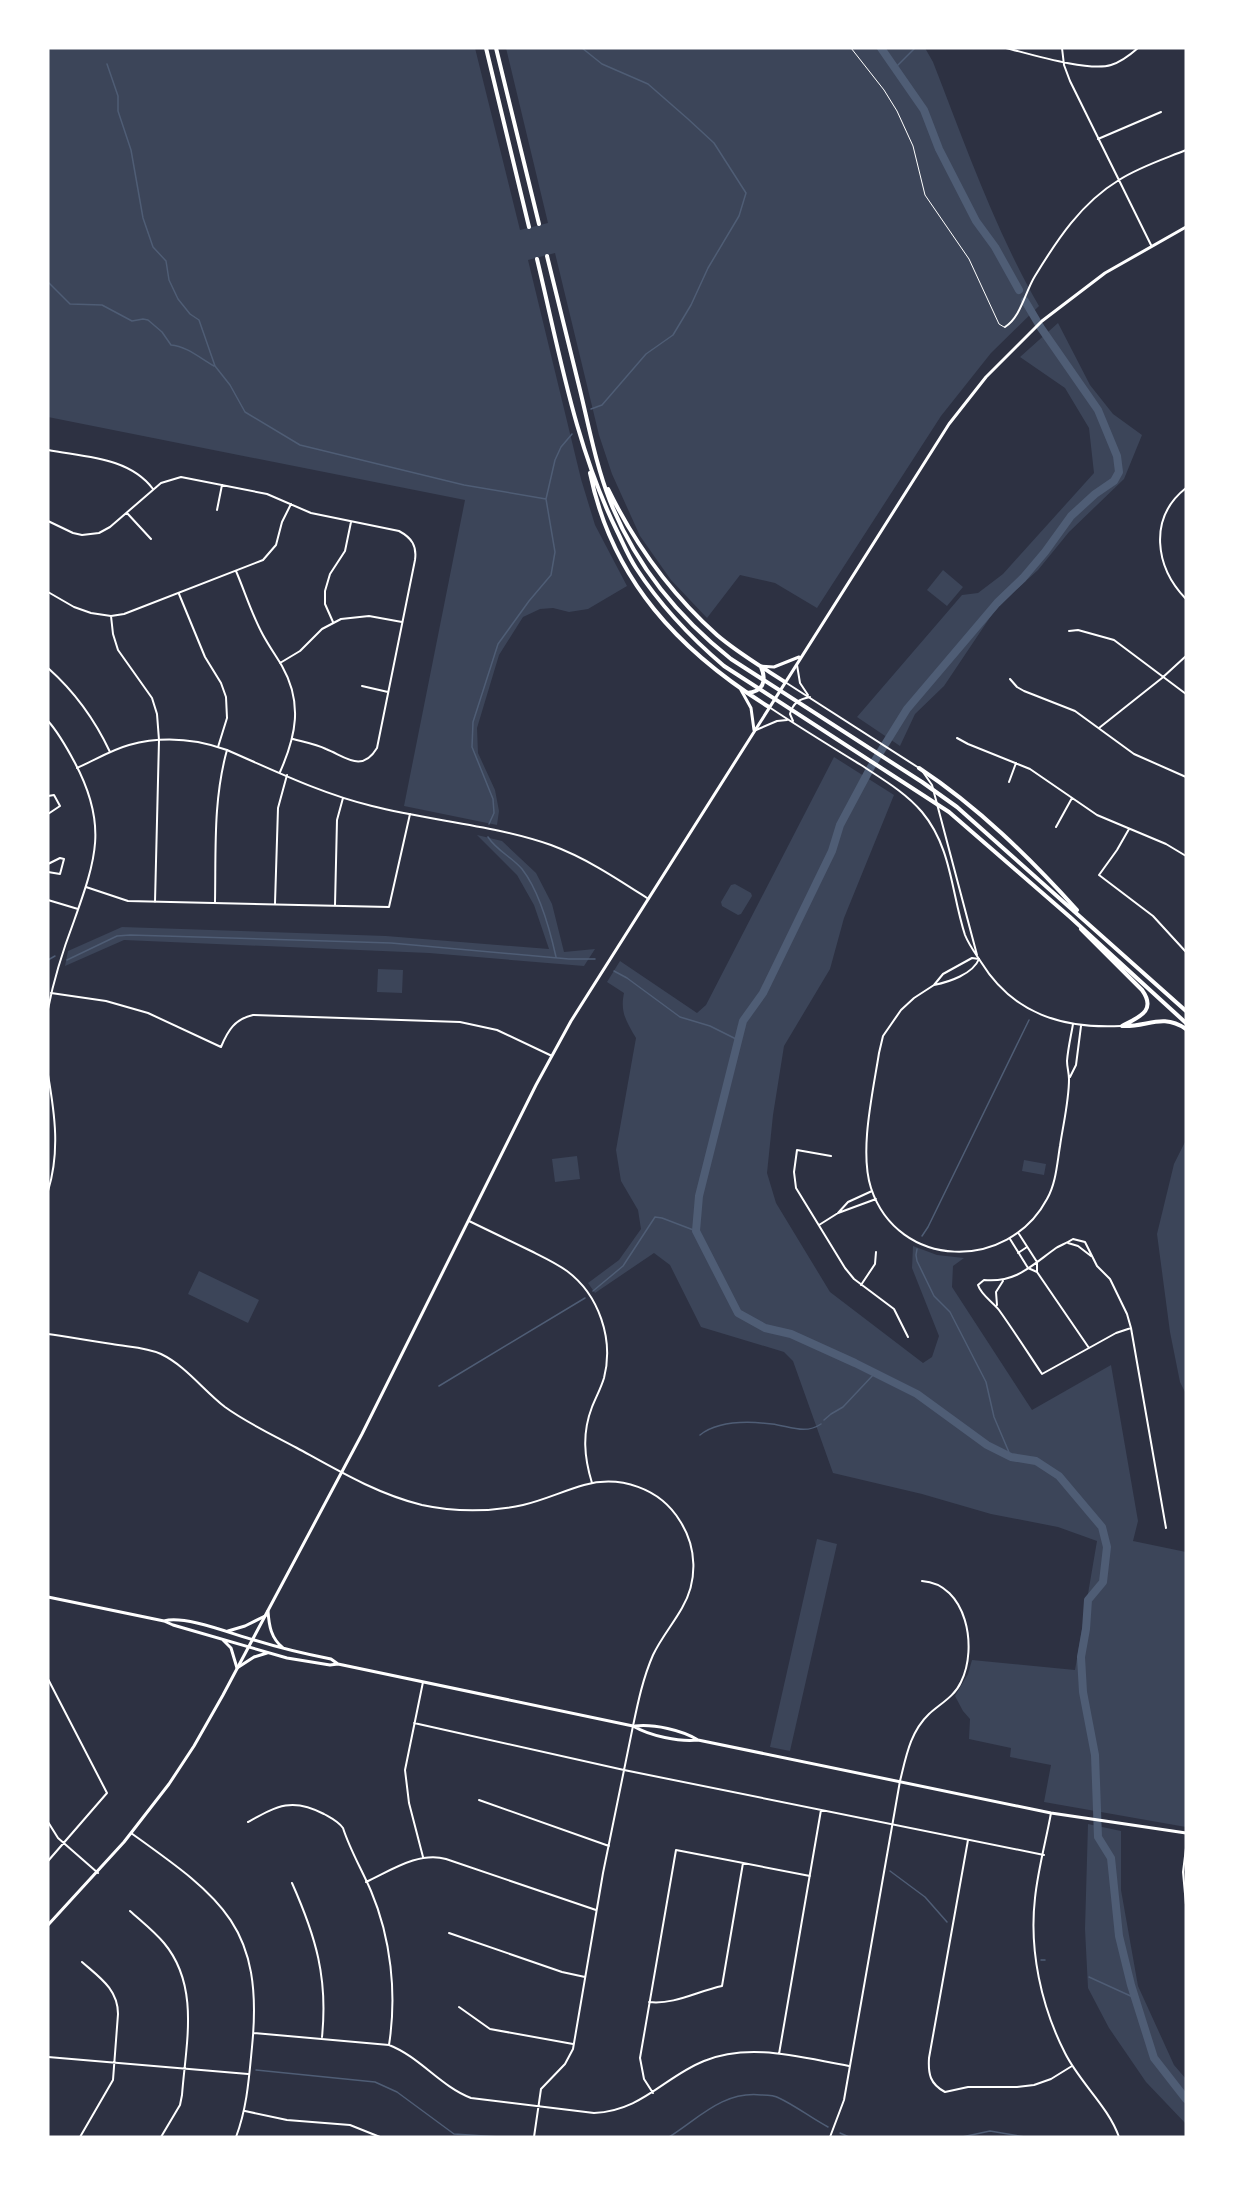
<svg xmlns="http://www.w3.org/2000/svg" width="1234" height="2185" font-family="Jost,sans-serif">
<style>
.green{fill:#3c4559}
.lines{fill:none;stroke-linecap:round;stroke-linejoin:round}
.stream{stroke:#4f5d75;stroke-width:1.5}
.river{stroke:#4f5d75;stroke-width:8}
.service{stroke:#fff;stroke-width:1}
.minor{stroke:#fff;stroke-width:2}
.tertiary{stroke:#fff;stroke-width:2}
.secondary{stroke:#fff;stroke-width:3}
.primary{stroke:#fff;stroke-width:3}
.motorway{stroke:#fff;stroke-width:4}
</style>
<rect width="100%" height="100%" fill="#2d3142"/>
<!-- green -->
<path class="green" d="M48 48H475L520 230 548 223 506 48H925L933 62C965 144 995 230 1039 306L991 353 941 416 817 608 775 583 740 575 707 618 671 580 640 536 612 474 599 435 555 253 528 260 581 479 595 525 627 586 588 609 569 612 553 608 540 609 523 617 499 655 477 728 478 753 495 790 499 811 497 825 404 806 465 500 48 417Z
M1058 323 1090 385 1113 414 1142 435 1124 479 1069 532 1038 570 997 607 944 686 915 714 900 746 857 717 962 595 978 593 1003 574 1094 473 1089 428 1065 388 1020 357Z
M943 570 963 587 947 606 927 590Z
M834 757 894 795 844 918 830 969 784 1046 773 1115 767 1173 776 1203 830 1292 923 1363 932 1357 939 1336 912 1268 913 1246 937 1255 964 1258 953 1266 952 1287 1032 1410 1111 1365 1138 1521 1133 1541 1186 1552V1827L1044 1802 1051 1765 1010 1757 1011 1748 969 1739 970 1719 963 1711 955 1696 968 1674 972 1660 1075 1670 1097 1541 1058 1527 991 1514 922 1494 833 1473 793 1361 784 1352 701 1327 670 1265 654 1253 595 1293 588 1283 619 1260 641 1229 638 1210 621 1181 616 1150 636 1038C626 1021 620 1012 624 993L607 982 620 961 697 1013 706 1005Z
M477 835 502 841 536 873 552 904 564 952 595 949 584 966 429 953 124 940 65 966 68 951 122 927 386 936 549 949 534 905 517 875Z
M735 884 751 893 752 896 741 914 738 915 722 906 721 902 731 885Z
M378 969 403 970 402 993 377 992Z
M1186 1140V1394L1180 1382 1170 1332 1157 1234 1174 1164Z
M577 1156 580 1179 555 1182 552 1159Z
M1024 1160 1046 1164 1044 1175 1022 1171Z
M199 1271 259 1300 248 1323 188 1294Z
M817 1539 837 1544 790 1751 770 1747Z
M1088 1824 1121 1831V1890L1138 1986 1174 2065 1186 2079V2124L1146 2082 1109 2028 1088 1988 1085 1929Z"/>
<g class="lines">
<!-- stream -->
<path class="stream" d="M582 48 602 64 648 84 688 119 714 143 746 193 739 216 708 268 691 305 673 335 646 354 602 405 591 409
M107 64 118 96V111L131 150 143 218 153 247 166 261 169 280 178 299 190 314 199 320 215 366 230 385 245 412 300 445 464 485 546 499
M896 67 915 48
M48 282 70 304 102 305 132 321 143 319 148 320 162 332 171 345C186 346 200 358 214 366
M489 824 494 813 493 799 472 747 473 722 498 644 529 601 551 575 555 552 546 499 555 460 561 447 572 434
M488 837C497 851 512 857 522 869 540 892 550 930 556 957
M48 960 55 956
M67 960 117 936 130 935 391 943 569 959H595
M614 971 627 978 680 1017 710 1026 738 1040
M922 1236 928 1227 1029 1020
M917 1249 916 1255 917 1261 934 1296 950 1312 986 1382 994 1417 1011 1457
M593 1291 623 1266 655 1217 662 1218 696 1231
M439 1386 585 1298
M824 1420 831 1414 843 1407 875 1373
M700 1435C719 1420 748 1421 772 1424 789 1426 805 1435 821 1424
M890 1871 925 1897 947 1922
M1041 1960H1045
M1089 1977 1135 1998
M256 2070 375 2082 397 2092 454 2134 500 2137
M840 2133 849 2137
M669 2137C699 2118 723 2091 761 2095 767 2095 774 2095 779 2098 796 2106 811 2118 828 2127
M962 2137 990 2131 1025 2137"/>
<!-- river -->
<path class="river" d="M881 48 924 110 939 149 976 221 995 247 1019 290
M1025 301 1041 328 1098 410 1117 456 1119 472 1114 481 1095 494 1071 516 1045 552 1023 578 997 603 907 709 871 767 840 825 832 851 763 993 743 1021 699 1196 696 1231 738 1313 765 1328 791 1334 855 1363 917 1394 987 1445 1011 1457 1036 1461 1059 1476 1102 1527 1107 1547 1103 1582 1088 1600 1086 1629 1081 1657 1083 1692 1095 1755 1098 1837 1111 1858 1119 1936 1131 1985 1154 2058 1186 2099"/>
<!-- service -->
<path class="service" d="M851 48 884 90 897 111 913 146 925 195 969 259 999 324 1004 327"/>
<!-- minor -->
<path class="minor" d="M1006 48C1030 54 1089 72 1111 65 1121 62 1130 55 1138 48
M1062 48 1064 65 1070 81 1151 245
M1098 139 1161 112
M1005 327C1021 317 1025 292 1035 276 1057 240 1081 203 1119 180 1139 167 1164 159 1186 150
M48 450C84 457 129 457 153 489
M1186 488C1148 518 1155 567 1186 599
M217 510 222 485
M127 513 151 539
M48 521 73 533 82 535 99 533 110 527 161 483 181 477 267 494 311 513 399 531C412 538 417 546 415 560L377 748C362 773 346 757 326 749 316 744 304 742 293 739
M236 571C245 592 252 615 263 635 269 646 276 656 282 666 303 703 296 736 280 772
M48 592 74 607 91 613 111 616 124 614 263 560 276 545 282 522 291 504
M179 594 205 657 221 683 226 697 227 718 218 747
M111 616 113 634 118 650 152 698 157 714 159 740 155 902
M333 622 325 604V591L330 574 345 551 351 522
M1069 631 1078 630 1114 640 1186 694
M280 663 300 651 322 629 341 619 369 616 402 622
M48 668C75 692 95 720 110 752
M1010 679 1017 687 1024 691 1075 711 1134 754 1186 777
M362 686 388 692
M1099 728 1162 678 1186 656
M957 738 968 744 1030 769 1097 815 1166 844 1186 856
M1009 782 1016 763
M48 796 54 795 60 806 48 814
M1056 827 1072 798
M1129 829 1117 850 1099 875 1153 916 1186 952
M48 864 60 858 64 859 60 874 48 872
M86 887 128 901 389 907 410 814
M48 900 78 909
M215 902C216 851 213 800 227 750
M275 903 278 808 287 775
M335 905 337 820 343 798
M934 985C949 982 973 974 979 959L972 958 943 974 934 985 914 998 901 1010 883 1036 879 1053C873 1092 859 1151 871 1188 898 1270 1008 1272 1047 1199 1056 1183 1057 1164 1060 1146 1063 1125 1069 1101 1069 1079 1069 1073 1067 1067 1067 1061 1068 1048 1071 1036 1073 1024
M51 993 106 1001 148 1013 221 1047C228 1030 235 1019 253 1015L460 1022 497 1030 552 1056
M1070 1077 1076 1065 1081 1026
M831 1156 797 1150 794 1172 796 1188 845 1268 854 1279 894 1309 908 1337
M838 1213 848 1202 872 1191
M819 1225 838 1213 876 1199
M1019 1234 1037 1262V1272L1089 1348
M1010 1239 1028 1268 1037 1272
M1068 1243 1078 1246 1091 1256
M1018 1253 1027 1247
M861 1285 875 1264 876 1252
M997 1305 996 1292 1003 1281
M1131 1328 1116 1333 1042 1374C1028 1353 1014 1331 999 1310 993 1302 981 1295 978 1285L984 1280C1016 1283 1031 1266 1056 1248 1061 1245 1067 1243 1073 1239L1085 1242 1097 1266 1110 1279 1127 1314 1131 1328 1166 1528
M48 1679 107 1793 48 1861
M414 1723 624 1770 1044 1855
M900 1781C906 1757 910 1732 929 1714 940 1704 955 1696 961 1682 978 1648 967 1584 922 1581
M479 1800 609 1846
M48 1822 58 1838 98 1873
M248 1822C277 1806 292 1797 324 1814 331 1818 338 1821 343 1828 350 1850 362 1870 371 1891 391 1938 397 1994 389 2045
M131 1833C222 1898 264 1927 252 2047 249 2078 247 2108 236 2137
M968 1840 929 2058C928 2074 930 2084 945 2092L968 2087H1017L1034 2085 1051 2079 1072 2066
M1186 1848 1183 1872 1186 1905
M423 1857 409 1803 405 1770 423 1682
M366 1882C390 1871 419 1851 446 1859L596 1910
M292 1883C316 1937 328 1978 322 2037
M130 1911C141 1921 154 1931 164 1943 200 1986 186 2043 182 2095L180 2105 161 2137
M449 1933 562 1972 585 1977
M649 2002C674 2005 698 1991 722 1986L743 1863
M459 2007 490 2029 573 2044
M254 2033 389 2045C420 2057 440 2086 471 2098L594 2113C642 2111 664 2077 704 2061 751 2042 802 2058 849 2066
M779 2054 821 1810
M48 2057 248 2074
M653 2093 644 2079 640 2058 676 1850 810 1876
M245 2111 287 2120 350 2125 380 2137
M80 2137 113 2080 118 2014C118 1989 99 1977 82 1962
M534 2137 541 2089 565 2064 573 2049 603 1873 633 1726"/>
<!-- tertiary -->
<path class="tertiary" d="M797 665 800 683 808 695
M785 682 919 768
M769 707C799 727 830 746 861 765 882 779 905 792 922 812 952 848 951 892 965 935 969 945 975 953 981 962 1013 1014 1063 1029 1121 1026
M48 721C59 733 67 748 75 763 108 825 96 859 74 921 63 950 54 978 48 1009
M793 721 790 714C793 703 799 699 810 697
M756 730 777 721 787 720
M77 768C95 760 111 750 129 745 162 736 196 739 227 750 275 771 322 794 372 806 431 821 494 825 551 845 586 858 616 878 647 898
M923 772 932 785 977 955
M48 1075C55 1115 60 1152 48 1191
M469 1221C490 1231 510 1241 531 1251 543 1257 556 1263 567 1271 599 1295 614 1339 604 1378 601 1388 596 1397 592 1407 582 1433 584 1457 592 1483
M48 1334C69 1337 90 1341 112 1344 128 1347 146 1347 161 1354 186 1366 203 1390 225 1407 247 1423 273 1435 297 1448 337 1470 377 1494 422 1505 454 1512 491 1512 523 1505 544 1500 563 1491 584 1485 620 1475 660 1488 680 1521 697 1547 698 1581 682 1608 673 1624 661 1638 653 1655 643 1678 638 1702 633 1726
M1051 1813C1046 1841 1038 1869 1035 1898 1029 1950 1041 2006 1065 2053 1080 2083 1108 2106 1119 2137
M830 2137 844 2100 900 1781"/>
<!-- secondary -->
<path class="secondary" d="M48 1597 164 1621 173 1625 287 1658 330 1665 338 1664
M268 1611C269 1626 271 1638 283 1648
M164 1621C185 1615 232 1634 254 1640 280 1648 305 1654 331 1659L338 1664 633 1726C650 1736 679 1742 698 1740L1051 1813 1186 1833
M228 1631 245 1626 265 1616
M223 1640 231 1648 237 1668 254 1657 267 1653
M635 1726C654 1724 682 1730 698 1740"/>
<!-- primary -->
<path class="primary" d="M760 666 774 667 799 657
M741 690 751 708 754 730
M48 1925 124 1842 169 1784 194 1746 223 1695 362 1434 536 1085 571 1021 949 424 986 377 1042 321 1105 273 1186 227"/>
<!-- motorway -->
<path class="motorway" d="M486 48 529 227
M496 48 539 224
M547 256C558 301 569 346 580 390 589 427 596 465 610 501 635 564 678 617 731 659L922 782 957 807 1186 1011
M537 259C559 350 575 446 617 531 623 543 628 556 636 568 660 605 690 637 724 666L949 812 1070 917 1186 1023
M590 473C612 580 679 651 769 707
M608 489C635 544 671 594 717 635 738 653 762 667 785 682
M747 693C763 692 767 681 761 667
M919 768C978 807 1029 857 1077 910
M1081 929 1142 990C1157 1011 1139 1017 1122 1026
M1123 1026C1148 1027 1162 1013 1186 1029"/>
</g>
<!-- border -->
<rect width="1234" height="2185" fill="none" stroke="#ffffff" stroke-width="99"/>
</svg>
